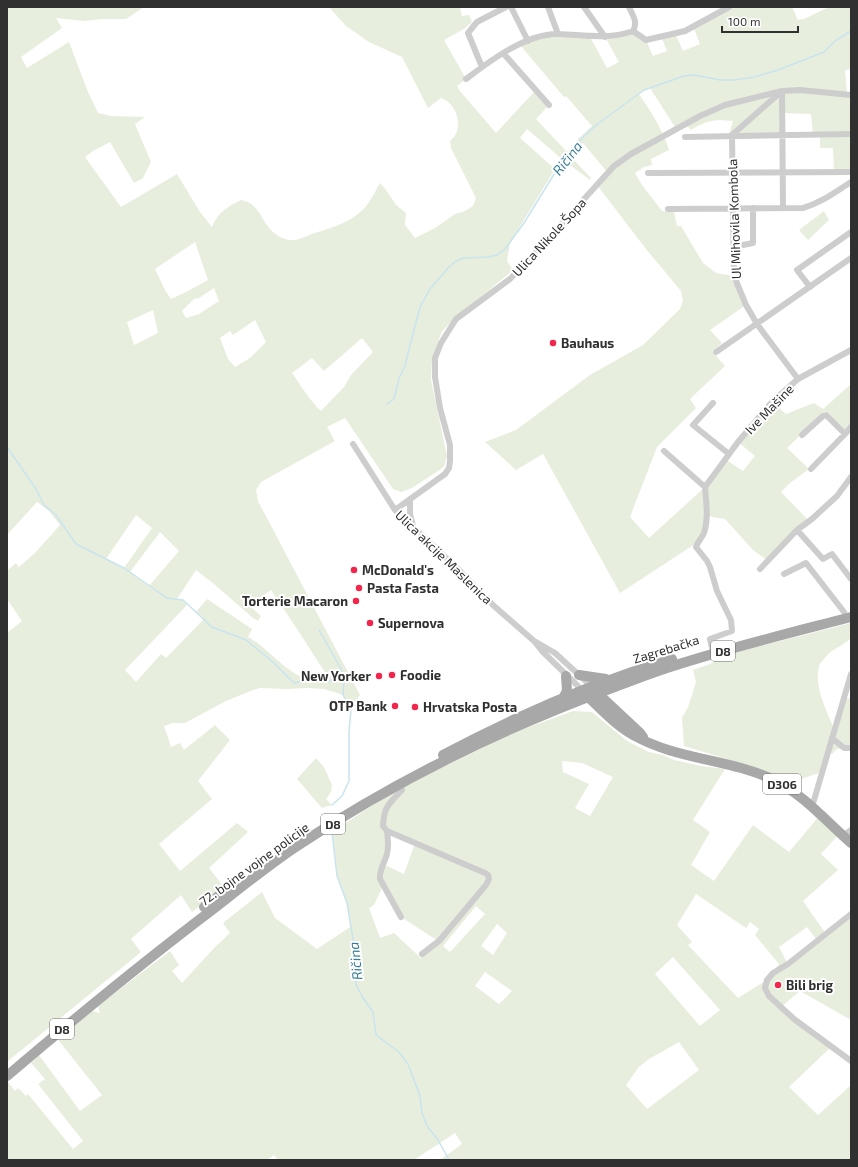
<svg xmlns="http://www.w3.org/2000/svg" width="858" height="1167" font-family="'Exo 2',sans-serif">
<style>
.green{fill:#e8eedd;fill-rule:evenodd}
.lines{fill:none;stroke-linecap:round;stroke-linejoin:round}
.stream{stroke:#c8e4ef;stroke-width:1.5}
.street{stroke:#cdcdcd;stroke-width:6}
.primary{stroke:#a8a8a8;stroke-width:10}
.poi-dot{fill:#f2264d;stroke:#fff;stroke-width:1.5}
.labels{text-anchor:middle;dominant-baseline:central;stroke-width:4;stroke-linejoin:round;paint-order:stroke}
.shield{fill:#fff;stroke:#6e6e6e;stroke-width:1}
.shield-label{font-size:12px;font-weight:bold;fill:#303030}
.street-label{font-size:13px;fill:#303030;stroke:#fff}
.poi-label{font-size:13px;font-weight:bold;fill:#303030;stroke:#fff;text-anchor:start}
.water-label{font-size:14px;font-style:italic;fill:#377e98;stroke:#fff}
</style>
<rect width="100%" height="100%" fill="#fff"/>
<!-- green -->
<path class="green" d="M7 7H144L126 19H103L84 21 56 18 62 28 21 57 27 68 69 42 88 92 98 113 111 116 145 117 135 124 151 162 143 178 134 183 110 142 93 151 85 157 121 207 177 174 200 212 212 227C218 212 227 207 241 200 261 203 261 225 277 235 281 238 289 241 294 240 299 240 304 237 309 235 326 229 345 225 359 213 369 206 374 193 380 183L386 190 396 205 406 213 405 225 415 238 435 228 455 214 465 211 473 206 476 198 451 148 450 141C452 139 455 136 456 134 462 120 454 102 441 98L428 108 402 57 369 42 346 26 329 7H460L462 16 469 15 472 22 464 29 444 40 466 79 457 86 459 90 496 133 535 91 547 107 536 119 567 152 579 138 592 126 566 96 564 97 520 45 539 37H590L607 68 619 62 605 37 633 31 646 40 653 56 667 51 661 36 675 33 683 51 700 44 693 26 729 7H792L798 20 804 19 829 7H851V69L845 70 847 94 851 95V172H834L833 148H820V135H813L811 114 782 113 783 136 729 134 733 121C714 119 707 120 691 130L686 125 677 130 650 88 639 94C651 112 663 130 669 150L651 159 652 165 644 167 635 173 642 185 662 211 674 212 677 226H681L703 263 716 273 734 276 746 305 710 330 722 343 712 351 725 366 690 399 696 408 657 447 630 517 649 538 705 487 725 459 743 471 755 456 738 442 772 402 786 414 814 403 823 409 851 384V427L845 434 825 411 787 448 809 469 790 483 781 492 809 521 768 561 753 550 725 519 707 516 698 542 620 593 543 454 516 470 485 442 516 430 590 375 643 345 680 309 683 301 681 291 646 249 597 185 608 173 583 143 571 157 591 178 590 180 563 160 527 129 520 138 555 169 510 243 507 261 513 270 452 321 442 331 432 359 431 380 447 456 444 467 412 488 401 492 393 489 345 418 327 427 335 441 261 482 256 490 258 501 360 695 351 709 343 695 324 689 307 688 286 689 260 688 253 690 226 701 185 723H173L164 726 171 747 180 743 184 750 215 725 230 740 198 781 212 799 159 844 180 871 237 823 248 832 209 868 224 887 192 912 181 895 131 939 141 952 7 1062V633L22 621 7 599V571L16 563 19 567 35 553 60 525 49 511 37 502 7 535ZM195 242 208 280 186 292 171 299 165 290 155 269ZM214 288 219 301 199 314 186 318 182 311 194 299 199 298ZM153 310 158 333 134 345 127 322ZM255 320 266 342 250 358 235 367 228 359 220 338 230 331 233 335ZM362 338 373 352 351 375 344 387 321 411C309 400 301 385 292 373L312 358 324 371ZM136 515 152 528 124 568 106 559ZM160 532 179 551 149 586 130 572ZM196 570 214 584 253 618 258 621 261 616 249 605 271 590 297 629 328 677C321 677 312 679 306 678 288 675 266 646 248 637L252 629 207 599 196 612 204 619 166 658 161 654 136 682 125 670 188 604 183 600 177 599Z
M824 211 829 220 808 240 799 230Z
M851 623V638C844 645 835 648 828 654 826 657 822 661 820 664 812 684 827 711 834 729L843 699 851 698V747L837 749 832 754 828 751 822 772 798 780 775 775 753 767 684 746 682 718 688 707 696 682 693 670 710 664 722 657 753 648Z
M573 711 592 712 627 741 649 752 663 755 674 760 701 766 725 769 693 820 710 832 691 865 714 881 753 825 789 852 820 815 840 833 821 854 838 870 803 901 826 934 851 914V1020L800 991 781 1007 831 1047 789 1087 818 1115 851 1085V1160H440L462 1144 455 1133 414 1160H278L274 1155 267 1160H7L8 1082 15 1091 18 1088 26 1096 28 1094 73 1149 83 1141 38 1084 45 1079 31 1063 39 1055 80 1111 102 1095 55 1036 92 1011 100 1013 98 1006 170 951 179 965 172 971 182 983 215 947 230 933 223 923 262 892 275 918 317 949 350 927 347 903 337 876 332 832 388 795 441 768 518 731ZM562 761 582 763 613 777 590 816 575 808 589 784 563 772ZM387 832 415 843 404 874 383 864ZM383 886 401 917 438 941 421 958 394 933 380 938 369 908 374 905ZM696 894 746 928 750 922 759 929 755 935 779 964 767 980 738 998 688 945 692 942 677 925ZM476 906 485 914 450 952 443 946ZM497 924 507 933 493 955 481 946ZM807 927 817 940 788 964 779 947ZM673 957 720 1010 700 1026 655 974ZM485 972 512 991 499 1004 475 986ZM679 1042 699 1070 647 1109 626 1085 639 1067 649 1059Z
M316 758 324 767 332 785 331 792 326 799 332 805 322 808 297 779Z"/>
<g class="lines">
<!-- stream -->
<path class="stream" d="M387 404 394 399 399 378 405 366 408 353 420 307 430 289 448 268 456 261 463 258 488 257 497 255 505 249 524 223 556 171 575 145 595 126 644 90 661 84 684 76 694 75 720 80H734L754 77 778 70 824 52 835 41 851 31
M7 447 36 489 44 505 56 515 76 544 124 568 167 598 183 600 212 627 246 640 273 662 294 683 307 681 327 682 337 678 341 669
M319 630 341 669 344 681 343 695 351 709 349 732V781L342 796 332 805
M332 832 337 876 347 903 355 951 356 985 363 998 373 1012 376 1035 399 1052 408 1064 420 1096 422 1113 427 1126 438 1140 449 1160"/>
<!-- street -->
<path class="street" d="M511 7 528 41
M548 7 558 34
M584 7 605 37
M633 31 646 40 685 31 729 7
M503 53 549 105
M482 67 468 33 477 22 506 7
M466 79C491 60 527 33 559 34 585 35 608 40 633 31 638 22 633 16 629 7
M782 91 783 208
M732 135 734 276 746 305 757 324 798 379
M732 135 782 91
M685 137 851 134
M648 173 851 172
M668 209 803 208C821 203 835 192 851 182
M733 247 753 243V208
M810 287 797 270 851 232
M716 352 851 258
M713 403 693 425 729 454
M802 435 823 416 826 415 845 434 851 427
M353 444 395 510 461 572 494 606 534 641 542 651 582 690
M664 451 705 487
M811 469 845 434
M705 487 738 442 772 402 798 379 851 350
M705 487C706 502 709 518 704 533 702 538 698 541 696 547L707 561 710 567 717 591 731 620 732 631 710 639 712 648
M410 499V514L413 526
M395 510 445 474 449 468 450 461V445L440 408 435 377V358L441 343 456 319 510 279 537 251 614 166 631 154 700 116 725 105 782 91 800 90 851 95
M797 530 823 559 832 554 851 579
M760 569 797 530 812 519 837 496 851 477
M784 574 806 563 844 612
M536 642 555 653 591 686
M832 738 844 748H851
M400 785 402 790C389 804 384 806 383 826L387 831 485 873 488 875 489 879 486 885 439 941 422 954
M812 807 851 674
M387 831C388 839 389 846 387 854 385 862 379 870 380 879L401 917
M843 836 851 830
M851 914 788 964 773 973 767 980 765 988 769 996 794 1019 851 1061"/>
<!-- primary -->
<path class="primary" d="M579 675 606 679
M594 690 640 733 643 737
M584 693C600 708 616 726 635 736 678 760 730 759 774 780 804 795 826 821 851 843
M563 698 567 691 566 676
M443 755C516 716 592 683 672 659
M204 907 233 885
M7 1076C74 1019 142 963 212 910 239 889 266 867 294 848 393 782 501 729 612 688 631 681 649 674 667 668 728 648 790 633 851 617"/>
</g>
<!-- markers -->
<g class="poi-dot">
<circle cx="553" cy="343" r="4"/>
<circle cx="354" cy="570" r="4"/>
<circle cx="359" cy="588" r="4"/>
<circle cx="356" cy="601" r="4"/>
<circle cx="370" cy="623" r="4"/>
<circle cx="392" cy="675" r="4"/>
<circle cx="379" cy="676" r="4"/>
<circle cx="395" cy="706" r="4"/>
<circle cx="415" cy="707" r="4"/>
<circle cx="778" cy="985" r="4"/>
</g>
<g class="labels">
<!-- shield labels -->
<g class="shield">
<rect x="711" y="641" width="24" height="20" rx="3"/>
<rect x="763" y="774" width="38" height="20" rx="3"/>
<rect x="321" y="814" width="24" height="20" rx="3"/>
<rect x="50" y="1019" width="24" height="20" rx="3"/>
</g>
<g class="shield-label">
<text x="723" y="651">D8</text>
<text x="782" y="784">D306</text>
<text x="333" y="824">D8</text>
<text x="62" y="1029">D8</text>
</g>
<!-- street labels -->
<g class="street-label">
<text transform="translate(734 219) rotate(-92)">Ul Mihovila Kombola</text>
<text transform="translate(549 237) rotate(-47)">Ulica Nikole Šopa</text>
<text transform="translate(769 409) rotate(-46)">Ive Mašine</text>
<text transform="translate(444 557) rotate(44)">Ulica akcije Maslenica</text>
<text transform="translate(666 649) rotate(-17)">Zagrebačka</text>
<text transform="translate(254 864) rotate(-36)">72. bojne vojne policije</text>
</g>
<!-- poi labels -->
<g class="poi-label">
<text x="561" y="343">Bauhaus</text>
<text x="362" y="570">McDonald's</text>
<text x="367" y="588">Pasta Fasta</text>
<text x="348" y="601" text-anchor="end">Torterie Macaron</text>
<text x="378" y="623">Supernova</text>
<text x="400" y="675">Foodie</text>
<text x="371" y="676" text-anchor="end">New Yorker</text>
<text x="387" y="706" text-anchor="end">OTP Bank</text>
<text x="423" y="707">Hrvatska Posta</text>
<text x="786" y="985">Bili brig</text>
</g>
<!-- water labels -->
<g class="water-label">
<text transform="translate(567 158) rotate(-52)">Ričina</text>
<text transform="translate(355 961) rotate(-96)">Ričina</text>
</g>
</g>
<!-- border -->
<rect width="858" height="1167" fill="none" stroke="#303030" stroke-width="16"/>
<!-- scale -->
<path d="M722 26v6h76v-6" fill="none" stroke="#303030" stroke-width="2"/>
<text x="728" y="26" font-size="12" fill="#303030" stroke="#ffffff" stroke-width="3" paint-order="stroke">100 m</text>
</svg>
